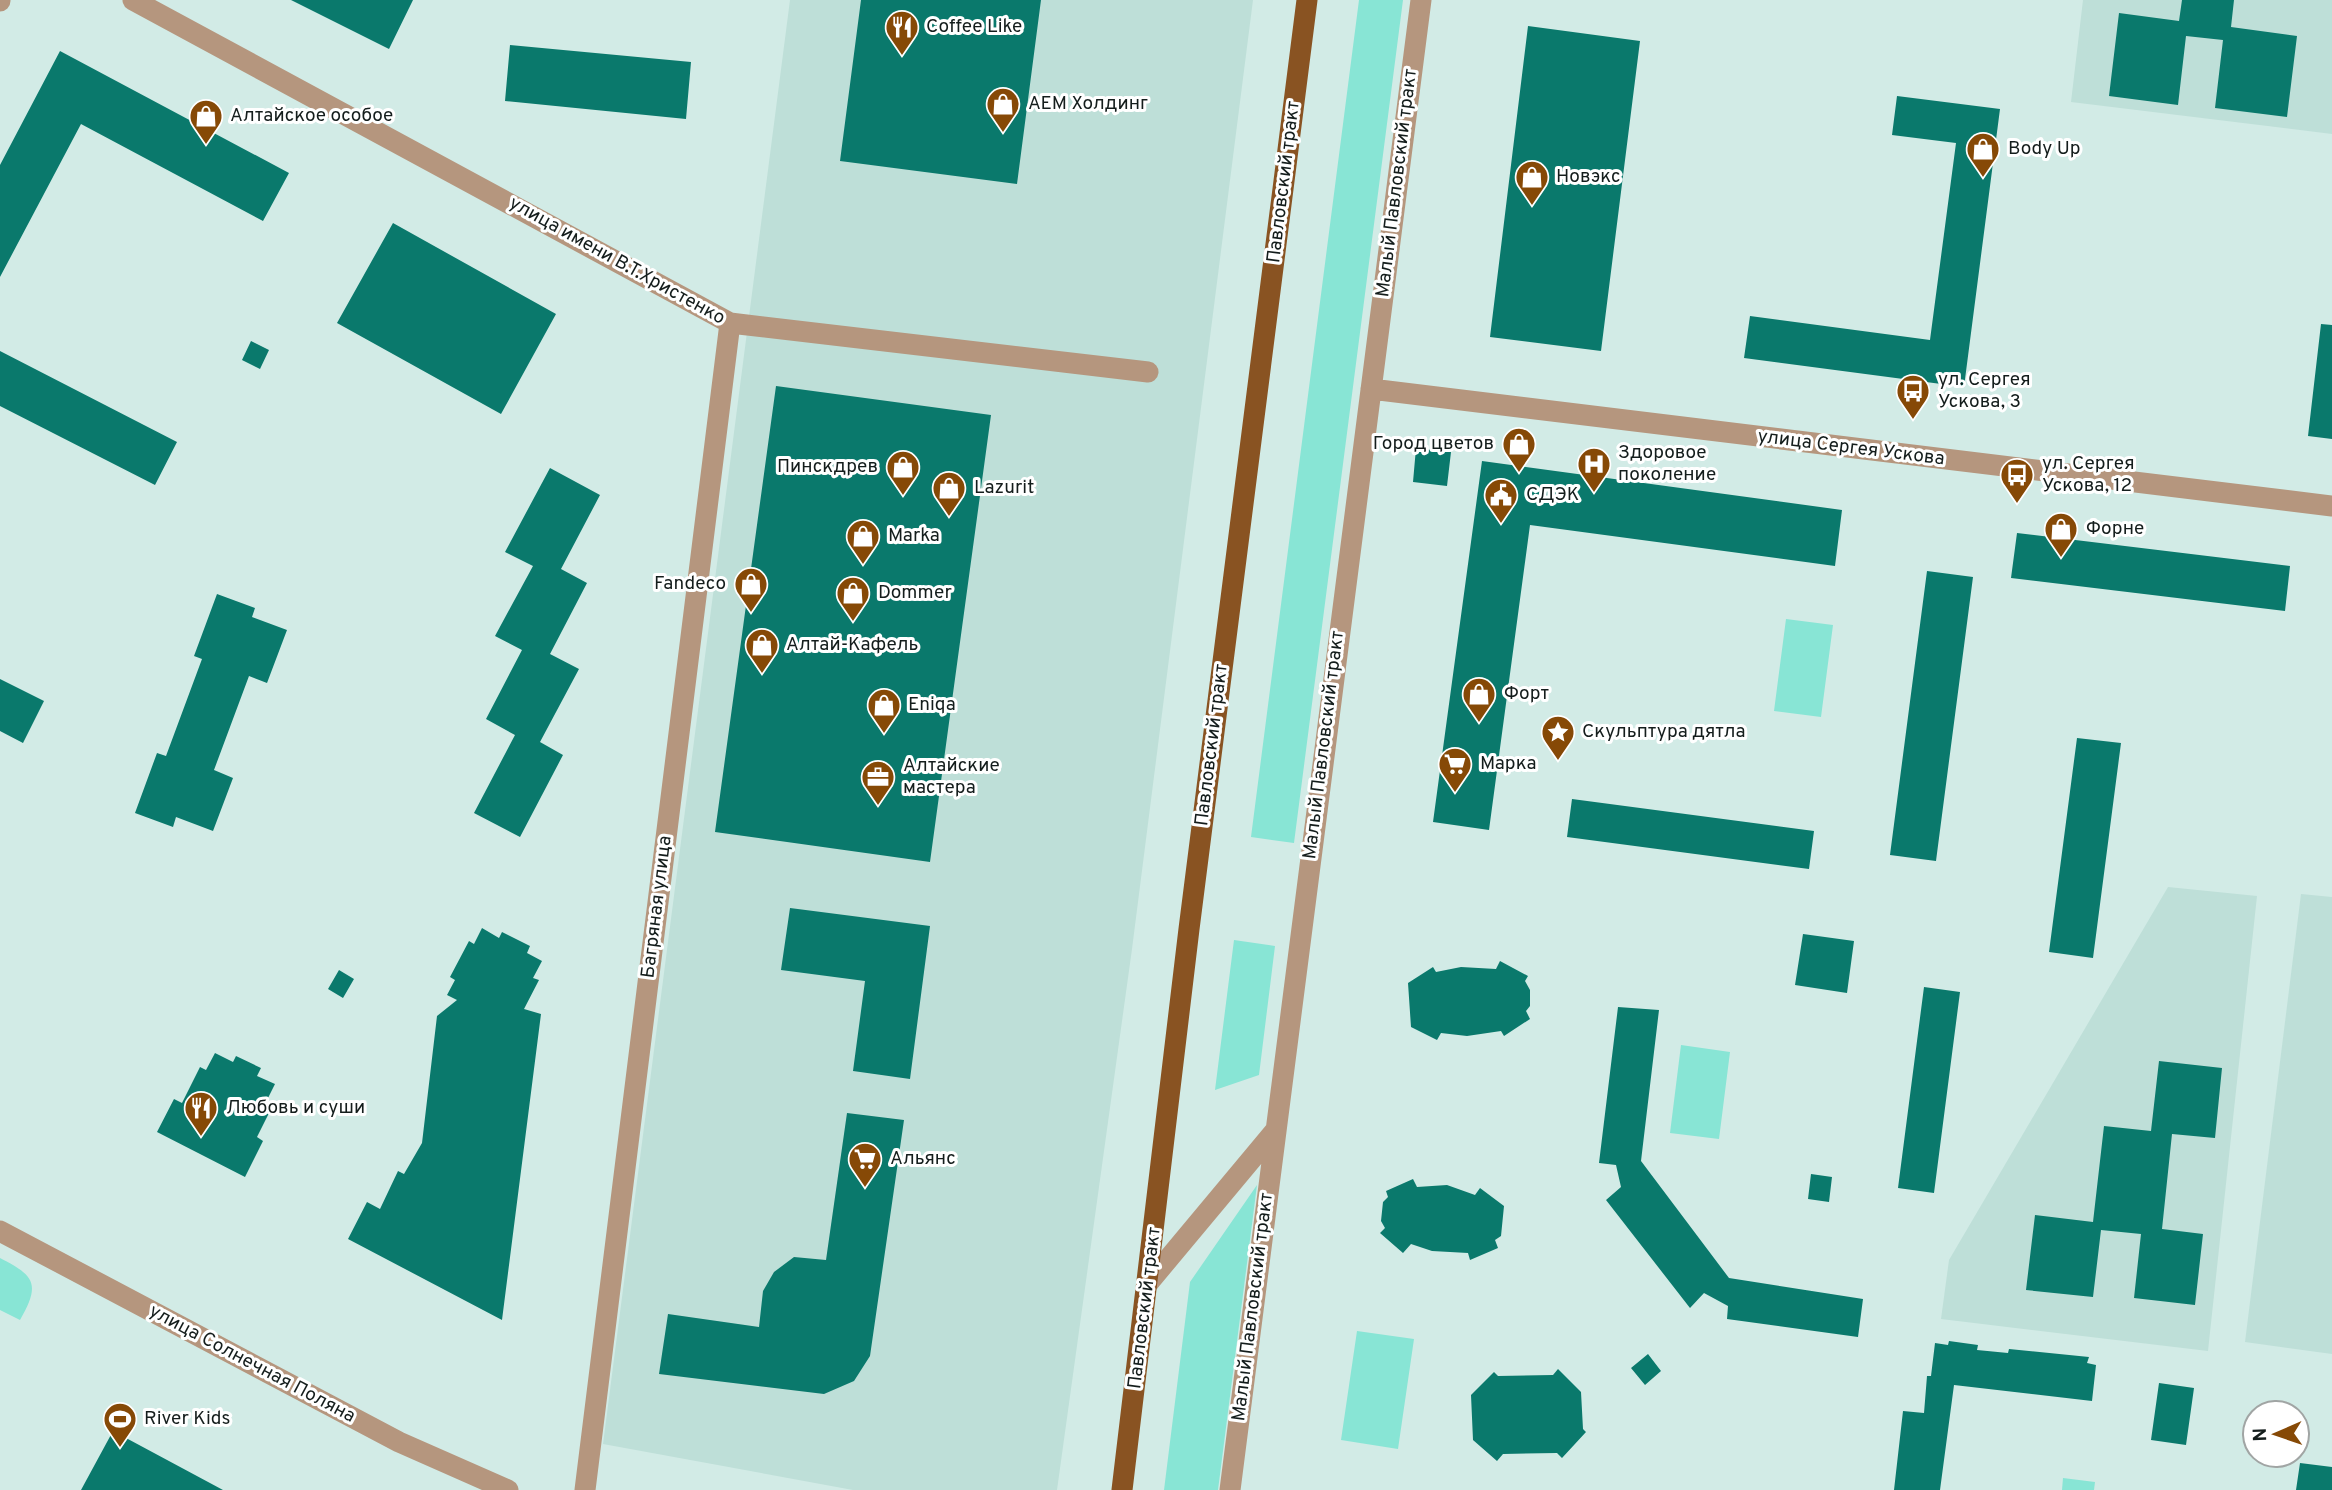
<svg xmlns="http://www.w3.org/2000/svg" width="2332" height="1490" font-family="Overpass,sans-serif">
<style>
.built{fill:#bedfd8}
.green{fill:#88e5d5}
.building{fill:#0a796c}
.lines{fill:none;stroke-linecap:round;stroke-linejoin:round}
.minor{stroke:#b5967e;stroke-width:21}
.major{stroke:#895322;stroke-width:21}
.labels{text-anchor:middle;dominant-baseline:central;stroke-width:6;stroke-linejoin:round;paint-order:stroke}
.poi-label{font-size:19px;fill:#141d1c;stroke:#fff;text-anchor:start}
.street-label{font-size:19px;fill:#141d1c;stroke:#fff}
</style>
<rect width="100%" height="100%" fill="#d2ebe6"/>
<!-- built -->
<path class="built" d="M790 0H1253L1132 949 1057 1490H853L603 1444Z
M2083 0H2332V134L2071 102Z
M2168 887 2257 896 2208 1351 1941 1319 1949 1260Z
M2301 894 2332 897V1354L2245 1342Z"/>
<!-- green -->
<path class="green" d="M1359 0H1403L1294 843 1251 837Z
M1786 619 1833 625 1821 717 1774 711Z
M1234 940 1275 946 1259 1075 1215 1090Z
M1681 1045 1730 1052 1719 1139 1670 1133Z
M1257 1185 1218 1490H1164L1190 1282Z
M0 1258C36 1276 40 1285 20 1320L0 1310Z
M1357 1331 1414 1339 1398 1449 1341 1440Z
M2063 1478 2095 1482 2094 1490H2062Z"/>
<!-- building -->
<path class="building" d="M291 0H413L389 49Z
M861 0H1041L1017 184 840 161Z
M2182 0H2234L2231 27 2297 36 2287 117 2215 108 2223 40 2186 36 2178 105 2109 96 2119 13 2179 21Z
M1528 26 1640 41 1601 351 1490 337Z
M510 45 691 62 686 119 505 101Z
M60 51 289 173 263 221 81 124 0 277V165Z
M1897 96 2000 109 1964 387 1744 358 1750 316 1930 340 1956 143 1892 135Z
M393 223 556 314 501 414 337 323Z
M2321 324 2332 325V439L2308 436Z
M251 341 269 350 260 369 242 360Z
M0 351 177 442 155 485 0 406Z
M776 386 991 415 930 862 715 832Z
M1416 448 1451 452 1447 486 1413 482Z
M1482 461 1842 510 1835 566 1530 525 1489 830 1433 822Z
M550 468 600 495 561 569 587 583 550 654 579 669 540 742 563 755 520 837 474 813 515 735 486 719 522 650 495 636 533 566 505 552Z
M2017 533 2290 566 2285 611 2011 578Z
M1927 571 1973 577 1936 861 1890 855Z
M217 594 255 608 252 617 287 630 267 683 249 676 214 770 233 778 213 831 176 817 173 827 135 813 157 753 166 756 202 659 194 656Z
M0 679 44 701 23 743 0 731Z
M2077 738 2121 743 2093 958 2049 952Z
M1572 799 1814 831 1809 869 1567 837Z
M790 908 930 926 910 1079 853 1071 865 981 781 970Z
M482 928 499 938 502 932 530 946 527 953 542 961 533 978 539 980 524 1009 541 1014 502 1320 348 1239 367 1202 380 1209 398 1171 404 1174 422 1143 437 1016 457 1000 447 995 455 980 450 977 469 941 474 944Z
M1803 934 1854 941 1847 993 1795 985Z
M1500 961 1528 976 1525 981 1530 990V1006L1526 1011 1530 1019 1504 1036 1501 1031 1467 1036 1441 1033 1437 1040 1411 1027 1408 983 1433 967 1436 972 1461 967 1496 969Z
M339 970 354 979 343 998 328 989Z
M1924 987 1960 992 1934 1193 1898 1188Z
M1618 1007 1659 1010 1641 1161 1729 1278 1863 1299 1858 1337 1727 1319 1728 1306 1704 1293 1690 1308 1606 1200 1621 1187 1616 1165 1599 1163Z
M215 1053 233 1062 236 1056 261 1068 257 1076 275 1084 266 1102 273 1105 257 1137 263 1141 245 1177 157 1132 174 1099 182 1103 200 1067 206 1070Z
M2159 1061 2222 1068 2215 1138 2172 1134 2162 1229 2203 1234 2195 1305 2134 1298 2141 1234 2101 1230 2093 1297 2026 1290 2035 1215 2093 1222 2104 1126 2151 1131Z
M847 1113 904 1120 870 1356 854 1381 824 1394 659 1374 668 1314 759 1327 763 1291 774 1272 794 1257 826 1260Z
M1811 1174 1832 1177 1829 1202 1808 1199Z
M1413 1179 1417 1187 1447 1185 1475 1195 1480 1188 1504 1206 1501 1236 1495 1240 1498 1248 1470 1260 1468 1253 1432 1251 1411 1244 1403 1253 1380 1233 1385 1228 1381 1221 1383 1202 1388 1197 1386 1191Z
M1949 1341 1978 1345 1977 1350 2008 1353 2009 1349 2089 1357 2087 1363 2096 1365 2092 1401 1954 1385 1940 1490H1894L1903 1411 1924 1413 1927 1376H1931L1935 1343 1948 1345Z
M1648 1354 1661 1371 1645 1385 1631 1368Z
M1558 1369 1581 1392 1583 1429 1586 1432 1562 1458 1557 1453 1503 1454 1497 1461 1473 1440 1471 1395 1494 1372 1498 1376 1553 1375Z
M2159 1383 2194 1388 2186 1445 2151 1440Z
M113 1431 223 1490H81Z
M2300 1463 2332 1467V1490H2296Z"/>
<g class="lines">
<!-- minor -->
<path class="minor" d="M133 0 730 323 1148 372
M0 1V0
M1371 389 2332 506
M0 1231 399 1442 508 1490
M1149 1282 1275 1131
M585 1490 730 323
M1230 1490 1421 0"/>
<!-- major -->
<path class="major" d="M1122 1490 1189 929 1307 0"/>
</g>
<!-- icons -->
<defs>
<symbol id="restaurant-pin" viewBox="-11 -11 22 30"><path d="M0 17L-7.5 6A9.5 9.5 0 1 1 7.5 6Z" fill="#864906" stroke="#fff"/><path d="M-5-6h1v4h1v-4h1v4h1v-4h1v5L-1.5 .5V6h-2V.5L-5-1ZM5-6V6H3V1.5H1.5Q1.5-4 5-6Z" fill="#fff"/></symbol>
<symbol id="shop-pin" viewBox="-11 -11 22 30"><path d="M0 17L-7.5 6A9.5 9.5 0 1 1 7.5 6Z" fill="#864906" stroke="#fff"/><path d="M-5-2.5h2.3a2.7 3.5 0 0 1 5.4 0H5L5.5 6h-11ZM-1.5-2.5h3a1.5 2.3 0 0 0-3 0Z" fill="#fff"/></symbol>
<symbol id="bus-pin" viewBox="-11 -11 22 30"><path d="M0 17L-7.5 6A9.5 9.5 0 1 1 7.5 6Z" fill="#864906" stroke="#fff"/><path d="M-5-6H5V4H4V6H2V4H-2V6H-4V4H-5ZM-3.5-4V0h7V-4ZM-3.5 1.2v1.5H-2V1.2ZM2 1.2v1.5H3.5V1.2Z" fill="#fff"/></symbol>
<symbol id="hospital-pin" viewBox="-11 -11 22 30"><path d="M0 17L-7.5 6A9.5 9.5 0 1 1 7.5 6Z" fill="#864906" stroke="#fff"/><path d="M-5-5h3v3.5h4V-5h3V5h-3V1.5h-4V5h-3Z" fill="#fff"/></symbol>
<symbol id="civic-pin" viewBox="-11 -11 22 30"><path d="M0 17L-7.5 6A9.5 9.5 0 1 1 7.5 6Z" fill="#864906" stroke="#fff"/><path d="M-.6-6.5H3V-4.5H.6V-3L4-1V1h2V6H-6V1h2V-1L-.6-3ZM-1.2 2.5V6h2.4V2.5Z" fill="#fff"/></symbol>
<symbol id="sight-pin" viewBox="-11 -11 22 30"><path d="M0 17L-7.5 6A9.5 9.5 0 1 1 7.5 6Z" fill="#864906" stroke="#fff"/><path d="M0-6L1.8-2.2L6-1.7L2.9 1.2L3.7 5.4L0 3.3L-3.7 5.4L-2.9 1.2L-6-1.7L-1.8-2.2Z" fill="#fff"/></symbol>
<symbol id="supermarket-pin" viewBox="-11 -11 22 30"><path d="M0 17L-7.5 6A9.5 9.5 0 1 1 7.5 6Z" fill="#864906" stroke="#fff"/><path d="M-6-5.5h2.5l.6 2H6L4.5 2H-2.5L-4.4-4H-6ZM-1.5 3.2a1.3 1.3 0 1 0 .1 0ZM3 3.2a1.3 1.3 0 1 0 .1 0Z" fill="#fff"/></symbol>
<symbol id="office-pin" viewBox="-11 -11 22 30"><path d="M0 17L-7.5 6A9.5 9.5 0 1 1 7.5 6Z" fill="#864906" stroke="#fff"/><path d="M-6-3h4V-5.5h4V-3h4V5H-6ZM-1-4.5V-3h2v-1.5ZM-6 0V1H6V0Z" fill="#fff"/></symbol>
<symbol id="stadium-pin" viewBox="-11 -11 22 30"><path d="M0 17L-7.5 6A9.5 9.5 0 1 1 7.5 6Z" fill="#864906" stroke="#fff"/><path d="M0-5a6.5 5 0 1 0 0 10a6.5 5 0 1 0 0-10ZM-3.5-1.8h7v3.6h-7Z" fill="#fff"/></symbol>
</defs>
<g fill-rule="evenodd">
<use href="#restaurant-pin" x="883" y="8" width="38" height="52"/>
<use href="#shop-pin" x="984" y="85" width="38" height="52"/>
<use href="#shop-pin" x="187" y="97" width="38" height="52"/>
<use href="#shop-pin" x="1964" y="130" width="38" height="52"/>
<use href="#shop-pin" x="1513" y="158" width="38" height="52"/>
<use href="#bus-pin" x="1894" y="372" width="38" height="52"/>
<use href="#shop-pin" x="1500" y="425" width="38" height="52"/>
<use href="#hospital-pin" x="1575" y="445" width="38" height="52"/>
<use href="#shop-pin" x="884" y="448" width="38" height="52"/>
<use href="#bus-pin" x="1998" y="456" width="38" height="52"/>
<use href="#shop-pin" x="930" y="469" width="38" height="52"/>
<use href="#civic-pin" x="1482" y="476" width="38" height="52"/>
<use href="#shop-pin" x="2042" y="510" width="38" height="52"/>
<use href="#shop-pin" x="844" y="517" width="38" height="52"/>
<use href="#shop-pin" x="732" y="565" width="38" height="52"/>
<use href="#shop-pin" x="834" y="574" width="38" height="52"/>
<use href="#shop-pin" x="743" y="626" width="38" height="52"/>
<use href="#shop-pin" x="1460" y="675" width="38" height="52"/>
<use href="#shop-pin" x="865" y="686" width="38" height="52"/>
<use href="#sight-pin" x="1539" y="713" width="38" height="52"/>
<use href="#supermarket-pin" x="1436" y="745" width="38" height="52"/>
<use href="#office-pin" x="859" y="758" width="38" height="52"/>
<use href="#restaurant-pin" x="182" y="1089" width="38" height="52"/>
<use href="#supermarket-pin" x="846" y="1140" width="38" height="52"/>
<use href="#stadium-pin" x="101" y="1400" width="38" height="52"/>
</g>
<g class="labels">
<!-- poi labels -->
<g class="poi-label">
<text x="926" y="27">Coffee Like</text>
<text x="1028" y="104">АЕМ Холдинг</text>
<text x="230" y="116">Алтайское особое</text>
<text x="2008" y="149">Body Up</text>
<text x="1556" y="177">Новэкс</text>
<text x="1938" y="380">ул. Сергея<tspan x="1938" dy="22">Ускова, 3</tspan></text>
<text x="1494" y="444" text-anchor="end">Город цветов</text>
<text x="1618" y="453">Здоровое<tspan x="1618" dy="22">поколение</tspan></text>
<text x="2042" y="464">ул. Сергея<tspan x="2042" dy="22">Ускова, 12</tspan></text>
<text x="878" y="467" text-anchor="end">Пинскдрев</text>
<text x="974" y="488">Lazurit</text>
<text x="1526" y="495">СДЭК</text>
<text x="2086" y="529">Форне</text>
<text x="888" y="536">Marka</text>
<text x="726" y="584" text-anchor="end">Fandeco</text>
<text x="878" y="593">Dommer</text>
<text x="786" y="645">Алтай-Кафель</text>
<text x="1504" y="694">Форт</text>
<text x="908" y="705">Eniqa</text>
<text x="1582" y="732">Скульптура дятла</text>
<text x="1480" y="764">Марка</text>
<text x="903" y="766">Алтайские<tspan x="903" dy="22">мастера</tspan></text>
<text x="226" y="1108">Любовь и суши</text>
<text x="890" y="1159">Альянс</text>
<text x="144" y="1419">River Kids</text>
</g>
<!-- street labels -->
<g class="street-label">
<text transform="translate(1284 182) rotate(-83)">Павловский тракт</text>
<text transform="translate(1397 183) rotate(-83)">Малый Павловский тракт</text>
<text transform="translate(617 261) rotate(29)">улица имени В.Т.Христенко</text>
<text transform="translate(1851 448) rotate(7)">улица Сергея Ускова</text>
<text transform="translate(1212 745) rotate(-83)">Павловский тракт</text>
<text transform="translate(1324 745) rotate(-83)">Малый Павловский тракт</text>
<text transform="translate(657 907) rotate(-83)">Багряная улица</text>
<text transform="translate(1253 1307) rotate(-83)">Малый Павловский тракт</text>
<text transform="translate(1145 1308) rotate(-83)">Павловский тракт</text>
<text transform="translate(252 1364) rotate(28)">улица Солнечная Поляна</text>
</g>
</g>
<!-- north arrow -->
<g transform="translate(2276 1434) rotate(268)"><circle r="33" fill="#ffffff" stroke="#a1a5a4" stroke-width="2"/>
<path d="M0-5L12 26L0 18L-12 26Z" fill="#864906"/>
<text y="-10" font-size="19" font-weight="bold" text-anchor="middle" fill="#141d1c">N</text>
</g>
</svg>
